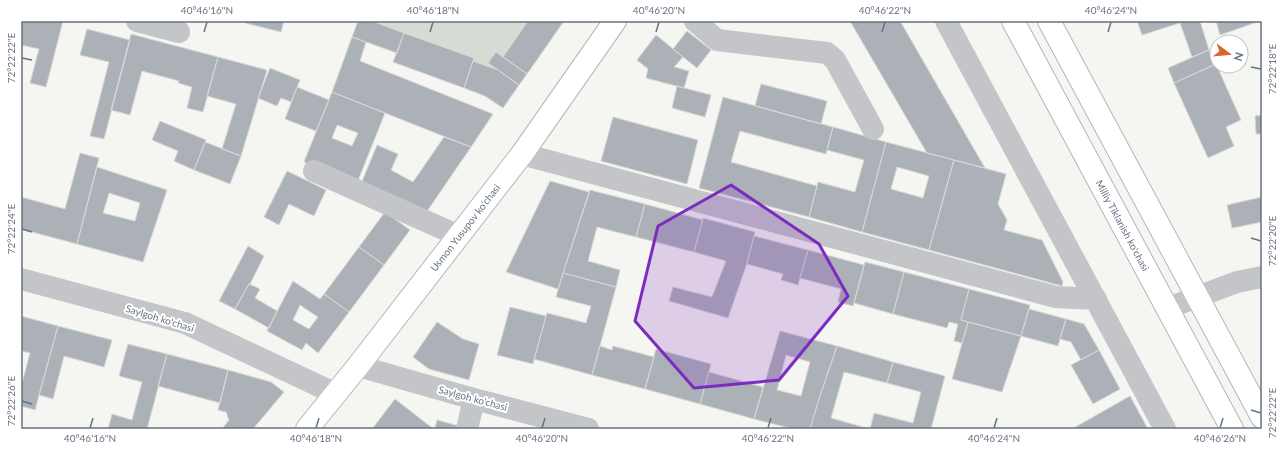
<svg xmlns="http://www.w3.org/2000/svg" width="1283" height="450" font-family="Lato,sans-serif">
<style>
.green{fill:#d5dcd3}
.building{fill:#abb1b7;stroke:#d6d6d4;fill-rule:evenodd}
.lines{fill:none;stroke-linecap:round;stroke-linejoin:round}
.major-casing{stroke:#b3b7bb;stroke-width:24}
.minor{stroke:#c3c5c9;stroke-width:22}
.major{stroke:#fff;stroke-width:22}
.marked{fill:#7b2cbf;fill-opacity:0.2;stroke:#7b2cbf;stroke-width:3;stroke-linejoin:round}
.ticks{fill:none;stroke:#657281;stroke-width:1.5}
.labels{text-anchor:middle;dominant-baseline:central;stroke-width:4;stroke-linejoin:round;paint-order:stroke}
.street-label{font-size:10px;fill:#657281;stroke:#fff}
.neatline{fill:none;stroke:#657281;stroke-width:1.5}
.ticks-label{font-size:10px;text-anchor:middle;fill:#657281}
</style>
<rect width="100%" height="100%" fill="#f5f5f1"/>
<!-- green -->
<path class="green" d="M372 21H528L503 57 496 52 489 63 498 70 473 61 474 58Z"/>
<!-- building -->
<path class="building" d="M21 21H63L46 87 30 83 39 49 21 45Z
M245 21H284L281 32 245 23Z
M358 21H372L404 33 397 53 352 37Z
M528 21H564L527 74 503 57Z
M850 21H900L985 168 927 153Z
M1137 21H1200L1209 50 1192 57 1180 23 1142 35Z
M1216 21H1260L1220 35Z
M87 29 130 40 104 139 90 136 109 62 80 55Z
M687 31 711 50 697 68 673 49Z
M404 33 474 58 464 88 393 62Z
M131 34 218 57 203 112 187 108 192 87 178 83 179 81 142 71 130 115 111 110Z
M656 35 683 57 674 67 689 71 684 88 646 78 648 69 637 60Z
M352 37 366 42 360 61 493 114 471 147 332 92Z
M1209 50 1216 64 1174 83 1168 68Z
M496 52 527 74 519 85 488 63Z
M218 57 267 70 241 156 222 149 236 104 207 96Z
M473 61 498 70 519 85 503 108 485 96 464 88Z
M1216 64 1241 120 1226 127 1234 146 1208 158 1174 83Z
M270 68 300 80 291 102 281 98 277 106 258 98Z
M761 84 827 101 821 124 755 106Z
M677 86 711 95 705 117 672 108Z
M297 87 329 100 316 131 285 119Z
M332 92 385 113 357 183 304 162ZM337 125 358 133 352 146 332 138Z
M723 97 833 127 826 154 740 131 731 162 817 186 809 217 699 188Z
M1262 115V134H1256L1255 116Z
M613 117 698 140 687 184 601 161Z
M160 121 206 140 194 170 174 161 178 151 152 140Z
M833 127 886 142 862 232 809 217 818 182 855 192 864 160 827 150Z
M444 137 471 147 423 217 361 184 377 145 398 154 391 170 413 182Z
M205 142 241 156 230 184 194 170Z
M886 142 954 160 929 250 862 232ZM897 167 929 176 923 198 891 189Z
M80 153 99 158 77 244 21 229V197L65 209Z
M954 160 1006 174 998 204 1007 220 1004 230 1042 240 1063 282 1062 286 929 250Z
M97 167 167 190 143 262 77 244ZM109 193 140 203 135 221 103 213Z
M287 171 326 190 314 216 289 204 279 225 264 217Z
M550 181 589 192 558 289 506 272Z
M590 190 645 204 636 237 597 227 588 261 620 270 616 287 563 273Z
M1262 197V222L1232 228 1227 205Z
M645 204 703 220 694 252 636 237Z
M385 212 410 230 384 265 359 247Z
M703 218 755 232 746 266 728 318 669 301 673 287 712 297 726 261 694 252Z
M754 236 808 250 798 285 781 280 783 274 747 264Z
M248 246 264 256 250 284H249L235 309 219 301Z
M359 247 384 265 349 312 324 294Z
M808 250 864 265 853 306 838 302 841 289 800 278Z
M865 262 904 272 893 314 854 303Z
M904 272 969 289 961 320 968 322 962 343 954 341 958 324 949 322 947 328 893 314Z
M563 273 616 287 592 375 534 359 547 313 586 323 591 306 556 297Z
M293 281 320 299 324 294 349 312 318 353 306 343 302 350 267 331ZM300 305 318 317 309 329 293 320Z
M249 284 260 289 255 298 277 311 269 328 235 309Z
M969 289 1030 305 1021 336 961 320Z
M510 307 546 316 533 364 497 355Z
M1029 309 1066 319 1058 346 1021 336Z
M21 316 58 326 35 410 21 406V387L30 353 21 351Z
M1066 319 1084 324 1099 350 1081 360 1071 342 1060 339Z
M437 322 463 339 479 344 469 380 429 369 413 357Z
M968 322 1021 336 1002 392 952 379Z
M58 326 112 340 104 367 64 356 53 399 39 395Z
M780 331 837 346 818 402 810 429H793L754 419ZM786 355 810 362 801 396 777 390Z
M128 344 167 354 147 429H108L112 414 132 420 142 382 119 376Z
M600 346 612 350 613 346 654 357 645 389 592 375Z
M837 346 893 362 887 383 844 372 831 418 870 429H810L818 402Z
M656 349 711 364 700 404 645 389Z
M1099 350 1120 389 1093 404 1071 365Z
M167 354 228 370 220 403 158 386Z
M893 362 945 376 931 429H870L874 413 913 423 921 392 887 383Z
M228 370 271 382 284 392 253 429H222L229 420 226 412 218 410Z
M709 372 763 387 754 419 700 404Z
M1130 396 1148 429H1072Z
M395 399 431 427 435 428 437 420 459 426 458 429H372Z"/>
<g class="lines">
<defs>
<g id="major">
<path id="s1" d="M1013 21 1232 429"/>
<path d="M1049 21 1262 417"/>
<path id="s2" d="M307 429 358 366 522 154 615 21"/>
</g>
</defs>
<!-- major casing -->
<use href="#major" class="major-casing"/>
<!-- minor -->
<path class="minor" d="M137 21 179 32
M695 21 717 40 827 53 835 60 873 129
M946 21 1165 429
M522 154 1056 297 1096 299
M314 171 459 236
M21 279 185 323 336 394
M1168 308 1237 282 1262 277
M358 366 474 399 588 429
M467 429 474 399"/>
<!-- major -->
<use href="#major" class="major"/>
</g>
<!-- marked area -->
<path class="marked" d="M731 185 819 244 848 296 779 380 694 388 635 321 658 226Z"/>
<!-- ticks -->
<path class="ticks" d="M204 32 207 22M430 32 433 22M656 32 659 22M882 32 885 22M1108 32 1111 22M22 58 32 60M1251 67 1261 69M22 229 32 232M1251 238 1261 241M22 401 32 404M1251 410 1261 413M90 428 93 418M316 428 319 418M542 428 545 418M768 428 771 418M994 428 997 418M1220 428 1223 418"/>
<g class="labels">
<!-- street labels -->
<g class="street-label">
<text stroke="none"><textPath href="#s1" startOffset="232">Milliy Tiklanish ko'chasi</textPath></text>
<text stroke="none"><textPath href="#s2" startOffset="256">Usmon Yusupov ko'chasi</textPath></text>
<text transform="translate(160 318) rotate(17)">Saylgoh ko'chasi</text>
<text transform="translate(473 398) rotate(15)">Saylgoh ko'chasi</text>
</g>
</g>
<!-- border -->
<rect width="1283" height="450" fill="none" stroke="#ffffff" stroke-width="44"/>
<!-- north arrow -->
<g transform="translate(1229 54) rotate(106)"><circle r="19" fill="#ffffff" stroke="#c1c7cd"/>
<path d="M0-3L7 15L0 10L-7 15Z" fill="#dc652b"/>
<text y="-6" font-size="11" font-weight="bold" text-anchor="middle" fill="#657281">N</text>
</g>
<rect x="22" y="22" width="1239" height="406" class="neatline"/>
<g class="ticks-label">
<text x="207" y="14">40°46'16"N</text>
<text x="433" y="14">40°46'18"N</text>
<text x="659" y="14">40°46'20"N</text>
<text x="885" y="14">40°46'22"N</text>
<text x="1111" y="14">40°46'24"N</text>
<text transform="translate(11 58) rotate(-90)" y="4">72°22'22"E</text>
<text transform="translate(1272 69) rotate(-90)" y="4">72°22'18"E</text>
<text transform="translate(11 229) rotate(-90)" y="4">72°22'24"E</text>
<text transform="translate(1272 241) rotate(-90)" y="4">72°22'20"E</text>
<text transform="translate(11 401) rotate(-90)" y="4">72°22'26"E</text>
<text transform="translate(1272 413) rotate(-90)" y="4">72°22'22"E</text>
<text x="90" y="442">40°46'16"N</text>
<text x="316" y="442">40°46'18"N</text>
<text x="542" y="442">40°46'20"N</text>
<text x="768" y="442">40°46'22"N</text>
<text x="994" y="442">40°46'24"N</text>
<text x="1220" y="442">40°46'26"N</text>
</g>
</svg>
